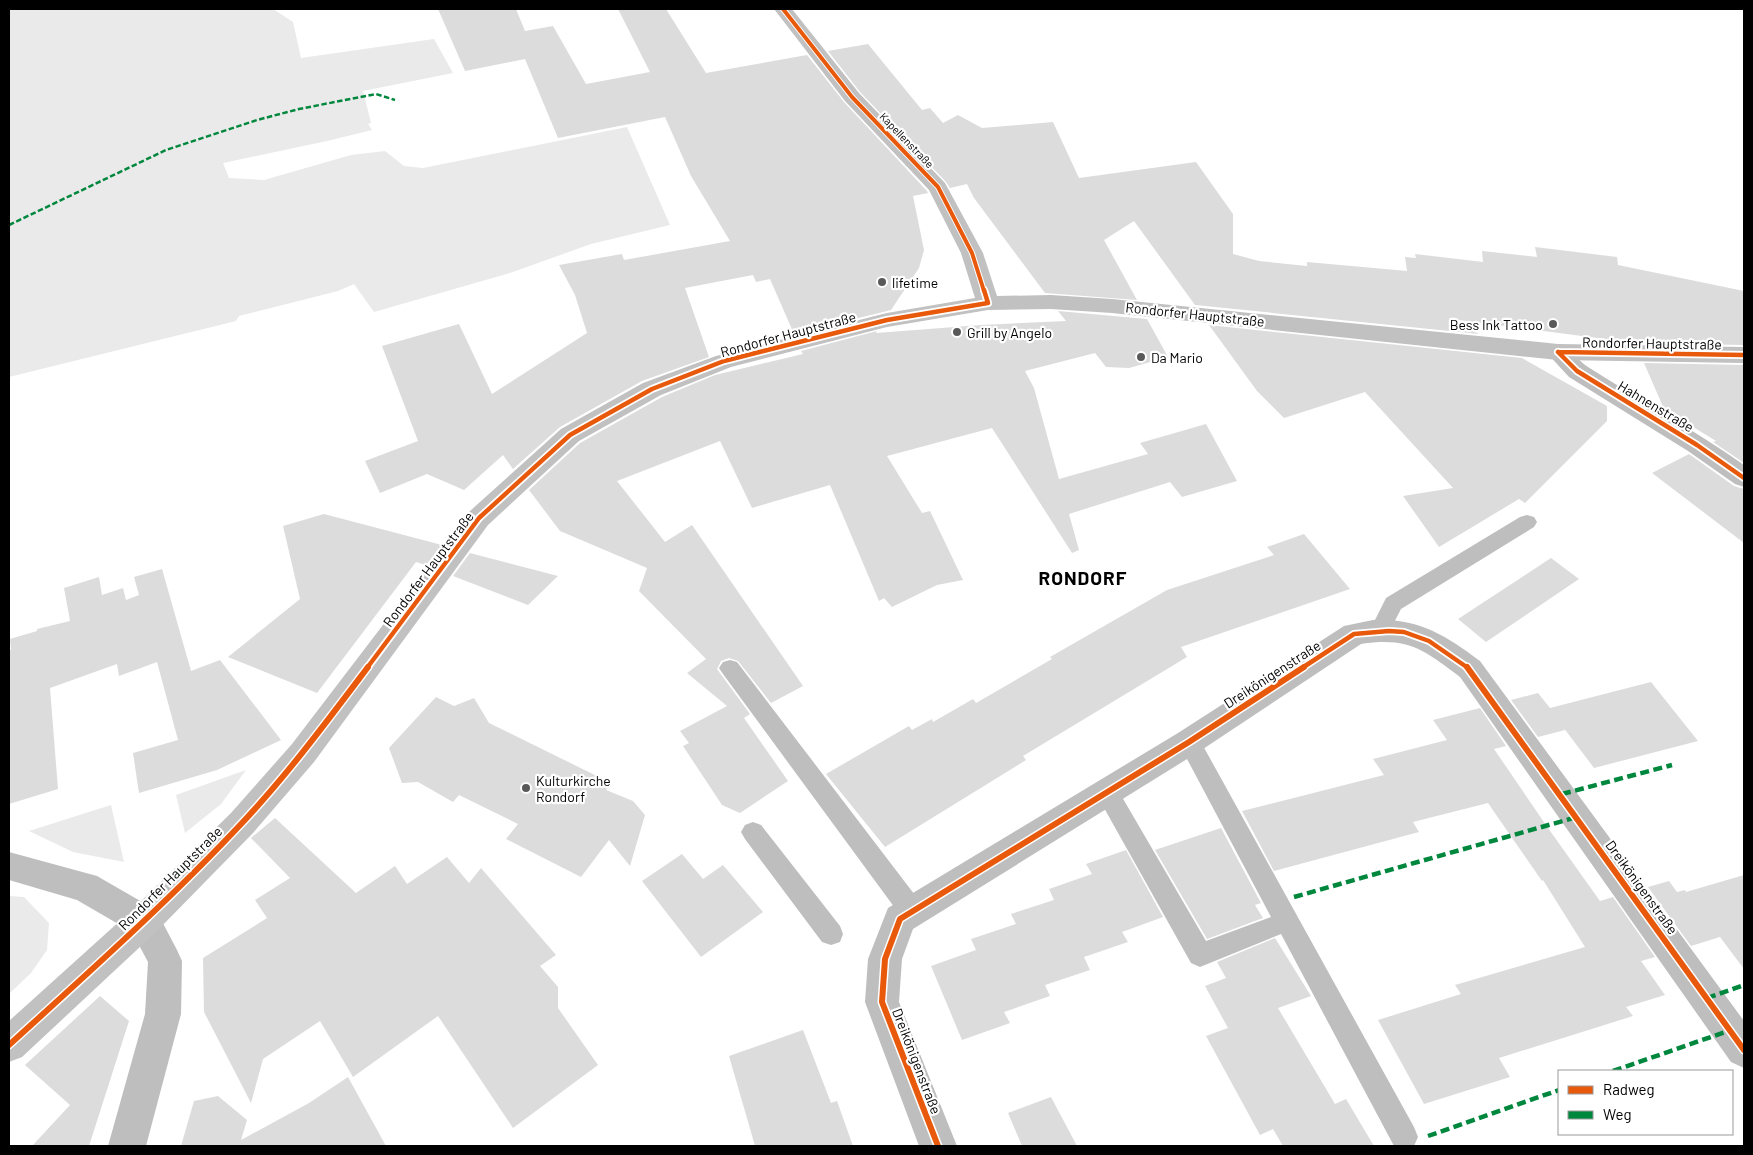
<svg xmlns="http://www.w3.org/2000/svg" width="1753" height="1155" font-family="Barlow,sans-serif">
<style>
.green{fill:#eaeaea}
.building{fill:#dcdcdc}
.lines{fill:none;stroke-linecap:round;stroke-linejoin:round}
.lane{fill:#bebebe;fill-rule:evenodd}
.street{fill:#bebebe;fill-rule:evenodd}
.secondary{fill:#c1c1c1;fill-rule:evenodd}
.quiet-far1{stroke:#00873e;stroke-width:2.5;stroke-dasharray:5.5 2.5;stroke-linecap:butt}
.quiet{stroke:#00873e;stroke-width:4.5;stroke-dasharray:9 4.5;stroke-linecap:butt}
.cycleway-far2-casing{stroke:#fff;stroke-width:6}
.cycleway-far1-casing{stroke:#fff;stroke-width:8}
.cycleway-casing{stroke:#fff;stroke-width:9}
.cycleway-far2{stroke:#e8590c;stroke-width:4}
.cycleway-far1{stroke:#e8590c;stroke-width:4.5}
.cycleway{stroke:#e8590c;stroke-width:6}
.poi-dot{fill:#595959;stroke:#fff;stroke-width:2}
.labels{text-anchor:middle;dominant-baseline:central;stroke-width:4.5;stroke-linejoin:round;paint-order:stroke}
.far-street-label{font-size:11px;fill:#000;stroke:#fff}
.poi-label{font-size:14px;fill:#000;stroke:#fff;text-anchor:start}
.street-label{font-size:14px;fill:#000;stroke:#fff}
.district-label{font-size:19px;font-weight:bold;letter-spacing:1px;fill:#000;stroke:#fff}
</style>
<rect width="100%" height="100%" fill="#fff"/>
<!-- green -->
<path class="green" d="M9 9H273L293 22 301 58 434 39 453 73 363 91 371 123 368 124 372 130 327 141 223 163 229 178 264 180 351 155 385 151 404 166 423 168 627 127 670 225 591 244 510 273 374 312 354 284 338 291 239 316 236 321 9 377Z
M246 770 221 804 185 833 176 795Z
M111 805 124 862 73 852 29 831Z
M9 896 24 897 49 923 47 950 31 973 9 994Z"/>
<!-- building -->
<path class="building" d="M438 9H516L525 31 553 26 586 84 650 72 618 9H666L706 73 807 55 844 102 927 191 928 193 913 196 924 250 919 268 891 310 794 334 770 279 756 282 753 275 685 288 709 357 642 381 560 427 513 469 503 455 464 490 427 474 380 493 365 461 418 441 382 346 459 324 492 394 587 333 575 295 559 265 622 254 624 260 730 241 691 176 665 117 558 138 525 59 465 71Z
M868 44 922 110 930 108 943 123 958 115 982 128 1053 122 1079 178 1196 162 1233 214V254L1259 261 1307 266V262L1407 271 1405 257 1416 258 1415 254 1483 262 1482 251 1537 257 1535 247 1617 257 1618 265 1744 291V345L1636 343 1451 319 1479 334 1195 305 1134 221 1104 240 1137 300 1045 293 974 198 967 184 950 188 946 182 860 92 828 51Z
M1058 311 1147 319 1168 357 1129 368 1106 367 1095 353 1025 371 1034 388 1059 479 1148 454 1140 443 1206 424 1237 481 1182 497 1170 482 1069 514 1079 550 1072 553 992 428 887 456 922 513 930 511 963 580 937 585 892 607 884 598 879 601 830 485 752 508 720 441 617 481 665 542 692 525 803 686 771 703 738 661 729 658 721 661 717 669 750 714 744 718 788 781 740 813 722 805 683 746 689 743 680 731 727 706 687 673 706 659 639 591 647 568 560 531 529 490 580 443 662 397 715 375 803 354 801 351 877 331 876 333 981 325 1066 321Z
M1209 325 1522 358 1607 406V421L1525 503 1519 499 1439 547 1403 496 1453 488 1365 392 1284 418 1257 391Z
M1644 363 1744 365V463L1713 442 1716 441 1664 409Z
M1689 454 1734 486 1744 489V543L1652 473Z
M324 514 442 545 426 565 416 562 317 693 228 657 300 599 283 526Z
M1304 534 1350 589 1181 647 1187 657 1023 756 1026 760 885 847 826 774 909 726 912 730 932 719 933 722 973 699 976 703 1052 659 1050 657 1167 590 1274 555 1267 547Z
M470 553 558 576 528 605 453 576Z
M1551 558 1579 579 1486 642 1458 619Z
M162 569 191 671 220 660 281 740 217 770 139 793 133 753 178 740 157 662 119 676 117 664 50 688 58 789 9 804V650H11L10 639 37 631V629L70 621 64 588 99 577 102 595 123 588 126 600 139 595 134 577Z
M1651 682 1698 741 1594 768 1563 727 1565 730 1538 737 1511 700 1538 693 1550 708Z
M436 697 454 706 474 698 489 723 607 781 604 785 609 787 606 790 633 801 645 815 630 866 609 840 581 877 506 839 518 824 459 795 453 802 418 782 402 783 389 748Z
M1480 708 1506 746 1494 749 1548 828 1600 901 1613 897 1655 957 1641 961 1665 995 1626 1007 1633 1016 1499 1058 1510 1077 1424 1104 1378 1020 1461 994 1455 985 1585 947 1543 880 1542 881 1488 803 1413 822 1419 832 1274 871 1242 811 1384 775 1373 759 1447 740 1433 720Z
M275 818 356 893 395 866 407 884 447 857 469 883 481 868 556 955 540 966 558 987V1008L598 1065 513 1128 438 1016 353 1077 320 1021 263 1059 251 1103 204 1012 203 958 267 918 255 900 290 878 251 838Z
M1221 828 1261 903 1255 905 1263 918 1207 939 1155 850Z
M1126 850 1163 917 1122 932 1128 942 1084 957 1090 970 1045 985 1050 996 1004 1012 1010 1023 962 1040 931 966 976 950 971 939 1016 924 1011 914 1054 900 1049 889 1092 874 1086 864Z
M682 854 703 879 723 865 763 912 701 957 642 881Z
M1744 875V969L1720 937 1691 946 1648 887 1669 881 1677 892 1685 890 1686 892Z
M1275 938 1311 996 1278 1008 1335 1104 1346 1099 1374 1146H1283L1273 1129 1260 1135 1206 1036 1228 1028 1205 986 1226 978 1217 962Z
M100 996 129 1021 89 1146H32L70 1105 25 1065Z
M803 1030 831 1103 837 1101 853 1146H755L729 1056Z
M348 1077 386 1146H181L194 1101 218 1096 247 1120 241 1140 309 1103Z
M1051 1097 1077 1146H1022L1008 1113Z"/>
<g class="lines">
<!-- lane -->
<path class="lane" d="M1527 515 1534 517 1537 522 1534 527 1401 609 1387 636 1380 638 1373 636 1370 630 1386 598 1520 517Z
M730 660 737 662 921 903 924 911 921 919 912 922 903 919 723 674 719 668 723 662Z
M1189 733 1197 735 1414 1127 1418 1137 1414 1146H1394L1281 934 1200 967 1191 963 1099 799 1096 792 1099 785 1107 782 1115 785 1206 941 1271 917 1178 742 1181 735Z
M753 822 761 825 840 926 843 934 840 942 831 945 822 942 745 839 741 832 745 825Z"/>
<!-- street -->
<path class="street" d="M1558 344C1571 348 1577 360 1588 367 1640 400 1694 430 1744 465V487L1735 484 1688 451 1569 377 1546 352 1550 347Z
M1373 620C1418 618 1445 635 1480 661L1744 1021V1068L1731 1062 1460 677C1423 649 1408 637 1361 644L1200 751 913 929 902 959 899 1002 957 1146H919L865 1002 868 959 888 908 1178 733 1344 626Z
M9 852 97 876 156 910 177 950 182 961 181 1014 146 1146H108L145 1014 148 962 132 932 77 900 9 880Z"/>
<!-- secondary -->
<path class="secondary" d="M774 9H792L859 93 945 183 983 253 997 296 1051 295 1112 299 1558 344 1744 347V363L1558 360 1112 313 1051 309 988 310 887 327 731 367 661 395 579 441 488 525 314 762 253 833 156 932 22 1057 9 1062V1021L132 910 231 813 292 744 470 511 561 429 643 383 716 356 887 313 975 298 961 253 929 190 845 101Z"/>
<!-- quiet-far1 -->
<path class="quiet-far1" d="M9 225 166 150 257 120 299 109 376 94 395 100"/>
<!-- quiet -->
<path class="quiet" d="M1562 794 1672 765
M1294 897 1577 817
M1707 998 1744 985
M1613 1071 1731 1030
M1428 1136 1559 1090"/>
<defs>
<path id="cycleway-far2" d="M783 9 852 97 938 187 972 253 984 291"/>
<path id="cycleway-far1" d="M1558 352 1577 371 1697 445 1744 478
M1558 352 1744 355
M367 668 479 518 570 435 652 389 724 361 887 320 988 303 984 290
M1302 668 1354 634 1389 631 1404 632 1429 641 1468 668"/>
<path id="cycleway" d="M1467 667 1744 1050
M9 1045C88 973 169 901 242 823 288 774 328 720 368 667
M938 1146 882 1002 885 959 900 919 1189 742 1304 667"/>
</defs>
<!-- cycleway-far2 casing -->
<use href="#cycleway-far2" class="cycleway-far2-casing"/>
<!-- cycleway-far1 casing -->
<use href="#cycleway-far1" class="cycleway-far1-casing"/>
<!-- cycleway casing -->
<use href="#cycleway" class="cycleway-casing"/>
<!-- cycleway-far2 -->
<use href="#cycleway-far2" class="cycleway-far2"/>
<!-- cycleway-far1 -->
<use href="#cycleway-far1" class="cycleway-far1"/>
<!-- cycleway -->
<use href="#cycleway" class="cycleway"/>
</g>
<!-- markers -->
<g class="poi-dot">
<circle cx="882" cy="282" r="5"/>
<circle cx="1553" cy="324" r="5"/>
<circle cx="957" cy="332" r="5"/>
<circle cx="1141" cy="357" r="5"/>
<circle cx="526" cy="788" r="5"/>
</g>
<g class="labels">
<!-- far-street labels -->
<g class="far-street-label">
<text transform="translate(907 140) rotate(46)">Kapellenstraße</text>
</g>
<!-- poi labels -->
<g class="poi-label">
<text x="892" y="282">lifetime</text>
<text x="1543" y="324" text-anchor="end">Bess Ink Tattoo</text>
<text x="967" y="332">Grill by Angelo</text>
<text x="1151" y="357">Da Mario</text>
<text x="536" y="780">Kulturkirche<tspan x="536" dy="16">Rondorf</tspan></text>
</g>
<!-- street labels -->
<g class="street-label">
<text transform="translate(1195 314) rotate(6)">Rondorfer Hauptstraße</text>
<text transform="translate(788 334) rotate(-15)">Rondorfer Hauptstraße</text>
<text transform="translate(1652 343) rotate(1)">Rondorfer Hauptstraße</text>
<text transform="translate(1656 406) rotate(31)">Hahnenstraße</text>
<text transform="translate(428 569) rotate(-53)">Rondorfer Hauptstraße</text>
<text transform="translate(1272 674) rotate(-33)">Dreikönigenstraße</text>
<text transform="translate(170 878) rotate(-45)">Rondorfer Hauptstraße</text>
<text transform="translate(1642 887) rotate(54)">Dreikönigenstraße</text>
<text transform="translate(917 1061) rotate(69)">Dreikönigenstraße</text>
</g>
<!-- district labels -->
<g class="district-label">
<text x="1083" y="577">RONDORF</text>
</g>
</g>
<!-- border -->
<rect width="1753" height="1155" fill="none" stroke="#000000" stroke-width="20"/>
<!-- legend -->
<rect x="1558" y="1070" width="175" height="65" fill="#ffffff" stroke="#999999"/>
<rect x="1568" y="1086" width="25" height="8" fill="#e8590c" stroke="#999999"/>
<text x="1603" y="1095" font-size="15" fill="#000000">Radweg</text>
<rect x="1568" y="1111" width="25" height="8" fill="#00873e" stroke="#999999"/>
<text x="1603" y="1120" font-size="15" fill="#000000">Weg</text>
</svg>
